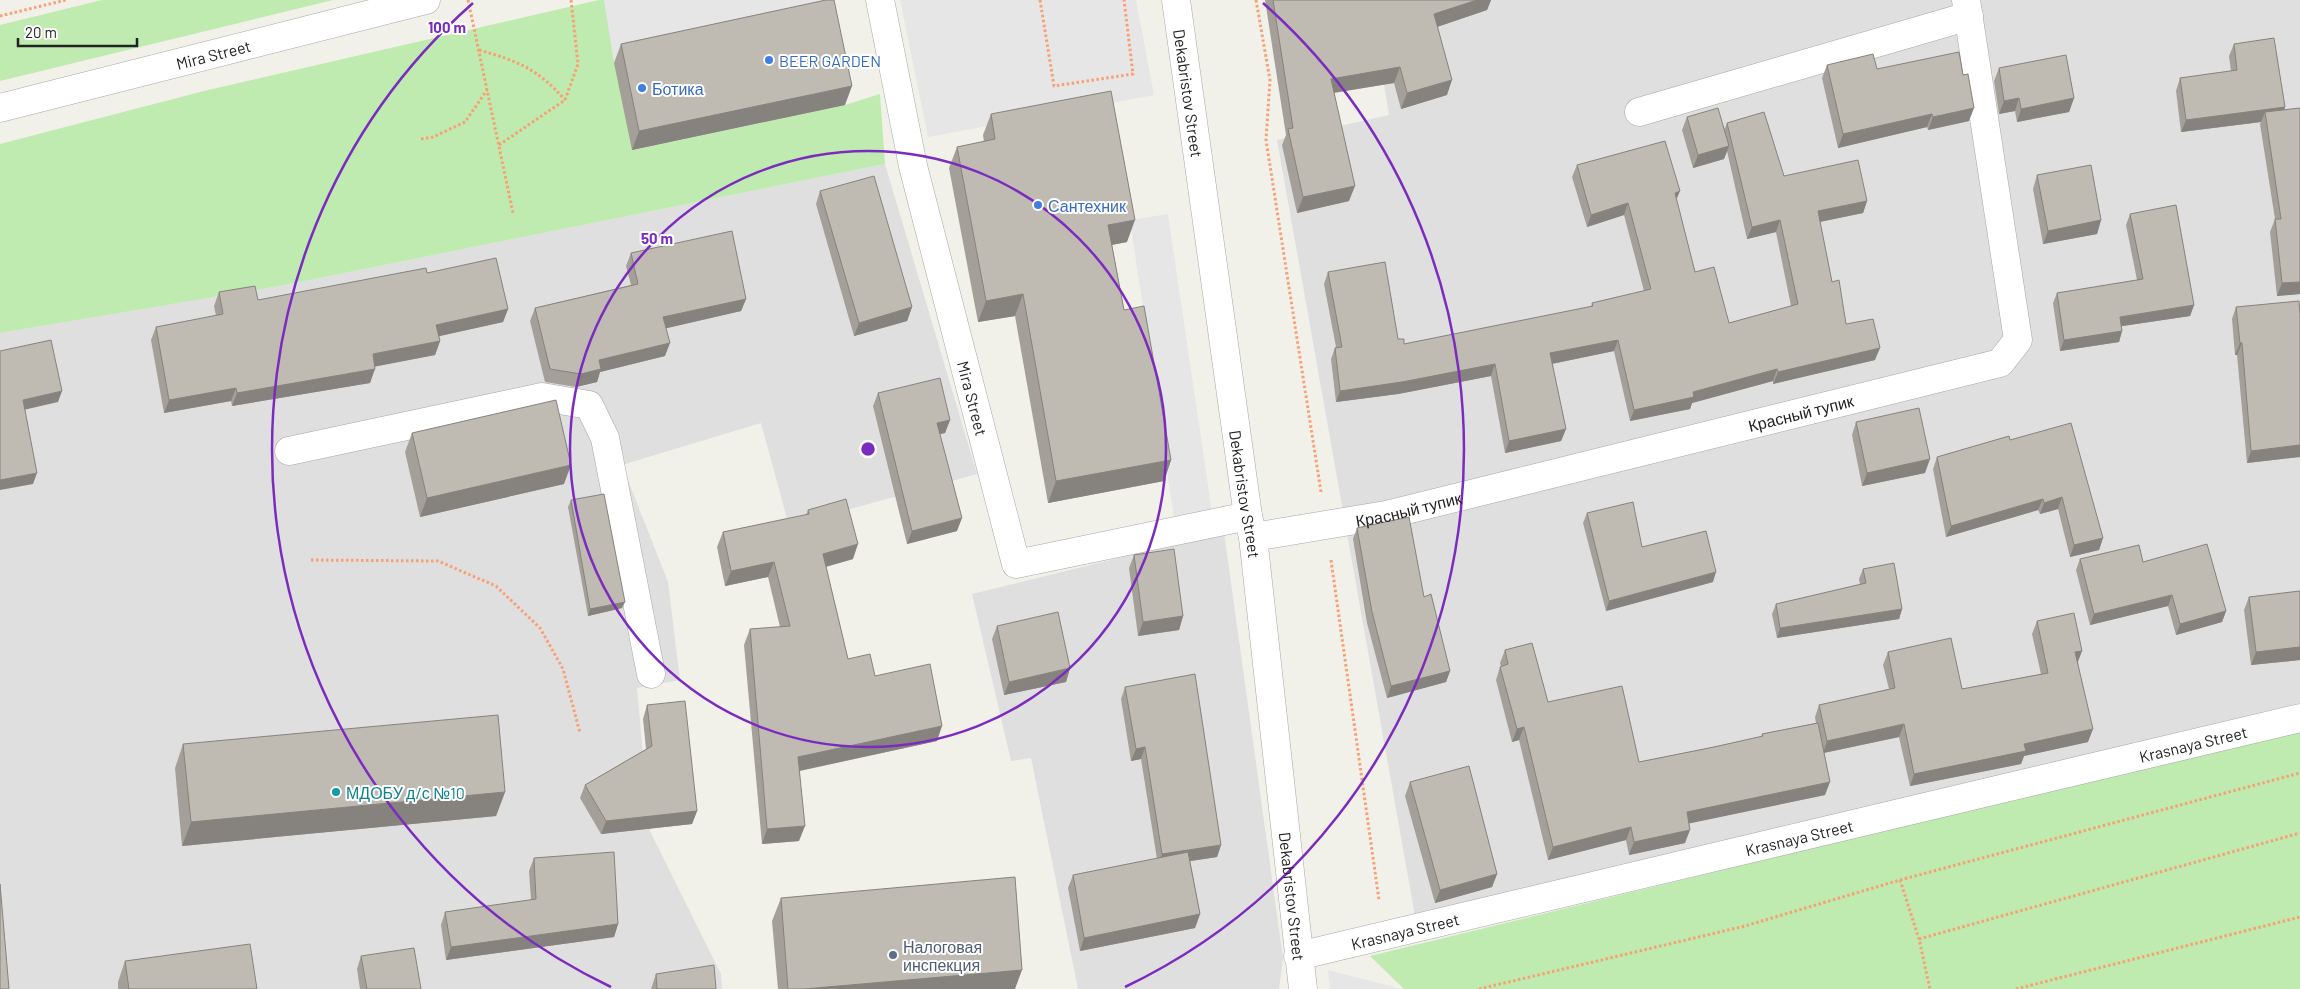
<svg xmlns="http://www.w3.org/2000/svg" width="2300" height="989" font-family="Barlow,sans-serif">
<style>
.residential{fill:#e0dfdf}
.grass{fill:#bfeab0}
.parking{fill:#e6e6e6}
.lines{fill:none;stroke-linecap:round;stroke-linejoin:round}
.minor-casing{stroke:#a6a6a6;stroke-width:29}
.path{stroke:#f8a073;stroke-width:3;stroke-dasharray:2.5 2.5;stroke-linecap:butt}
.minor{stroke:#fff;stroke-width:28}
.wall{fill:#a4a099}
.shaded-wall{fill:#86827d}
.building{fill:#bfbab2;stroke:#86827d}
.ring{fill:none;stroke:#7b2cbf;stroke-width:2.5}
.shop-dot{fill:#3f7fe0;stroke:#fff;stroke-width:2}
.culture-dot{fill:#0f9aa8;stroke:#fff;stroke-width:2}
.service-dot{fill:#5c6f8a;stroke:#fff;stroke-width:2}
.labels{text-anchor:middle;dominant-baseline:central;stroke-width:4;stroke-linejoin:round;paint-order:stroke}
.street-label{font-size:16px;fill:#222;stroke:#fff}
.shop-label{font-size:16px;fill:#366cbe;stroke:#fff;text-anchor:start}
.culture-label{font-size:16px;fill:#0d838f;stroke:#fff;text-anchor:start}
.service-label{font-size:16px;fill:#4e5e75;stroke:#fff;text-anchor:start}
.centre{fill:#7b2cbf;stroke:#fff;stroke-width:2.5}
.ring-label{font-size:15px;text-anchor:middle;font-weight:bold;fill:#7b2cbf;stroke:#fff;stroke-width:4;stroke-linejoin:round;paint-order:stroke}
</style>
<rect width="100%" height="100%" fill="#f1f1e9"/>
<!-- residential -->
<path class="residential" d="M1370 0H2300V703L1415 916 1277 140 1389 115Z
M885 164 977 474 789 526 761 423 622 465 668 582 680 680 637 688 650 831 721 974 722 989H0V333L280 286Z
M1224 532 1283 958 1279 989H1078L1031 758 1011 761 972 594Z"/>
<!-- grass -->
<path class="grass" d="M102 0H333L0 81V25Z
M599 0H604L633 150 845 105 880 94 885 164 280 286 0 333V144L204 91Z
M2300 729V989H1404L1370 956Z"/>
<!-- parking -->
<path class="parking" d="M604 0H824L827 17 614 63Z
M900 0H1136L1154 95 928 137Z
M1168 214 1212 512 1174 518 1130 220Z
M1328 970 1401 989H1330Z"/>
<g class="lines">
<defs>
<g id="minor">
<path id="s1" d="M880 0 913 166 1016 564 1248 516"/>
<path id="s2" d="M1176 0 1248 516 1253 537 1303 989"/>
<path id="s3" d="M0 108 426 0"/>
<path d="M1639 112 1969 16"/>
<path d="M289 451 542 397 589 405 605 438 651 674"/>
<path id="s4" d="M1253 537 1386 515 2000 363 2018 340 1966 0"/>
<path id="s5" d="M1298 956 2300 718"/>
</g>
</defs>
<!-- minor casing -->
<use href="#minor" class="minor-casing"/>
<!-- path -->
<path class="path" d="M468 0 513 213
M1040 0 1054 86 1133 74 1124 0
M1256 0 1270 80 1266 140 1321 492
M0 16 66 0
M479 50C518 61 538 69 565 100
M421 139 433 137 465 122 487 90
M499 145 565 100 578 64 571 0
M311 560 438 561 496 586 540 628 563 669 580 733
M1331 560 1379 900
M1900 880 1919 939 1930 989
M1919 939 2300 833
M1479 989 1745 926 1900 880 2300 773
M2016 989 2300 917"/>
<!-- minor -->
<use href="#minor" class="minor"/>
</g>
<!-- wall -->
<path class="wall" d="M1265 0H1491L1487 10 1437 27 1447 95 1401 109 1394 83 1334 93 1349 201 1297 213 1282 145 1286 135Z
M621 44 845 105 632 150 614 63Z
M2234 44 2285 107 2284 110 2300 108V294L2277 296 2270 232 2275 219 2260 124 2261 122 2181 132 2176 91 2180 78 2231 71 2229 56Z
M1827 65 1877 69 1969 121 1928 130 1927 127 1838 148 1822 78Z
M1999 68 2074 98 2069 112 2017 122 2015 111 1999 114 1994 81Z
M991 114 1127 242 1112 245 1124 310 1171 460 1164 481 1048 503 1015 316 978 322 949 168 957 147 984 142 983 135Z
M1687 117 1724 130 1727 123 1784 176 1867 201 1863 213 1820 222 1832 282 1846 324 1875 360 1773 384V381L1692 403 1690 409 1630 421 1614 351 1552 364 1566 429 1561 441 1505 453 1491 376 1398 394 1336 402 1331 359 1335 348 1336 347 1324 284 1328 272 1398 339 1404 344 1591 307 1592 303 1644 291 1624 215 1587 227 1572 177 1577 165 1676 200 1695 272 1729 323 1791 306 1776 232 1747 239 1727 151 1724 159 1693 168 1682 130Z
M2037 175 2101 220 2097 234 2043 244 2033 189Z
M820 191 912 307 907 321 854 336 816 204Z
M2130 214 2194 305 2190 316 2122 326V331L2119 342 2060 351 2053 303 2057 293 2137 280 2126 225Z
M631 253 746 299 741 311 666 328 665 356 600 372 597 382 576 387 545 382 530 321 535 308 631 285 626 266Z
M427 273 508 309 503 322 439 336 440 341 435 355 375 366 370 383 232 406 231 401 164 413 151 340 156 327 216 316 214 306 219 292 258 300Z
M2236 307 2300 315V457L2247 463 2237 355H2235L2232 319Z
M878 393 950 420 945 433 940 434 957 531 907 544 873 406Z
M1856 422 1925 473 1862 486 1852 435Z
M412 433 564 484 420 517 405 452Z
M2010 440 2103 538 2099 550 2070 557 2058 509 2040 514 2038 510 1946 537 1933 469 1937 457Z
M571 500 622 608 588 616 568 507Z
M808 510 853 559 826 567 848 659 875 676 937 741 800 771 799 841 762 844 744 645 750 629 780 627 768 577 725 586 717 547 723 532 806 515Z
M1587 513 1642 547 1713 582 1606 611 1583 523Z
M1357 528 1450 671 1446 682 1387 698 1367 623 1353 539Z
M1134 555 1183 616 1179 630 1138 636 1129 568Z
M2080 559 2143 562 2226 611 2222 622 2176 635 2168 606 2090 625 2076 570Z
M1863 569 1902 609 1899 619 1777 638 1772 614 1776 604 1860 585 1859 579Z
M2300 591V660L2251 665 2244 610 2249 597Z
M2037 621 2082 651 2078 662 2088 742 2024 756 2021 764 1910 786 1899 737 1824 753 1825 795 1689 823 1685 843 1629 855 1626 840 1548 860 1519 740 1512 742 1496 680 1500 667H1501L1500 663 1505 650 1548 702 1639 762 1714 747 1761 737 1762 734 1816 723 1815 717 1819 705 1889 689 1883 665 1888 652 1962 689 2041 674 2032 634Z
M997 626 1070 668 1066 682 1004 695 992 639Z
M1125 687 1221 845 1217 857 1190 861 1200 914 1195 928 1080 951 1068 888 1073 875 1157 859 1141 759 1131 761 1121 699Z
M647 705 697 811 692 824 601 834 580 798 585 785 646 749 643 719Z
M183 744 505 792 496 816 182 846 175 768Z
M1410 782 1497 874 1492 887 1435 903 1405 796Z
M534 858 618 924 614 937 446 960 441 925 445 912 531 900 529 871Z
M781 898 1015 989H778L772 921Z
M361 956 421 989H360L357 969Z
M125 961 257 989H118V982Z
M656 974 716 989H651Z"/>
<!-- shaded-wall -->
<path class="shaded-wall" d="M1477 0H1491L1487 10 1428 30 1434 14Z
M1400 67 1394 83 1325 94 1331 79Z
M1452 80 1447 95 1401 109 1407 93Z
M852 86 845 105 632 150 639 131Z
M2019 98 2015 111 1999 114 2004 101Z
M2074 98 2069 112 2017 122 2021 109Z
M2285 107 2281 119 2265 112 2261 122 2181 132 2186 120Z
M1974 108 1969 121 1928 130 1933 117Z
M1932 114 1927 127 1838 148 1843 134Z
M1729 146 1724 159 1693 168 1698 155Z
M1355 186 1349 201 1297 213 1303 197Z
M1680 191 1675 203V193Z
M1867 201 1863 213 1814 223 1818 211Z
M1628 203 1624 215 1587 227 1591 215Z
M1135 220 1127 242 1100 247 1108 225Z
M1780 220 1776 232 1747 239 1752 227Z
M2101 220 2097 234 2043 244 2048 231Z
M2300 282V294L2277 296 2282 283Z
M1023 294 1015 316 978 322 986 301Z
M746 299 741 311 659 330 663 317Z
M2194 305 2190 316 2116 327 2120 317Z
M912 307 907 321 854 336 859 323Z
M508 309 503 322 431 338 436 325Z
M2122 331 2119 342 2060 351 2064 340Z
M1618 340 1614 351 1546 365 1550 353Z
M440 341 435 355 368 368 373 354Z
M670 343 665 356 600 372 597 382 576 387 581 374 599 360Z
M2240 343H2242L2237 355H2235Z
M1880 348 1875 360 1773 384 1778 372Z
M1495 364 1491 376 1398 394 1336 402 1340 391Z
M375 369 370 383 232 406 237 393Z
M1777 369 1773 381 1692 403 1690 409 1630 421 1634 410 1693 392Z
M236 388 231 401 164 413 169 400Z
M62 391 58 402 19 411 23 400Z
M950 420 945 433 932 436 937 423Z
M1566 429 1561 441 1505 453 1509 441Z
M2300 445V457L2247 463 2251 451Z
M1930 459 1925 473 1862 486 1867 473Z
M1171 460 1164 481 1048 503 1056 481Z
M571 465 564 484 420 517 427 498Z
M37 473 33 484 0 490V480Z
M2062 497 2058 509 2040 514 2044 503Z
M2043 499 2038 510 1946 537 1951 526Z
M962 518 957 531 907 544 912 531Z
M2103 538 2099 550 2070 557 2074 545Z
M858 544 853 559 817 569 823 554Z
M774 562 768 577 725 586 731 571Z
M1716 572 1713 582 1606 611 1609 601Z
M2172 595 2168 606 2090 625 2094 614Z
M625 602 622 608 588 616 590 609Z
M1902 609 1899 619 1777 638 1780 628Z
M2226 611 2222 622 2176 635 2180 624Z
M1183 616 1179 630 1138 636 1143 622Z
M2300 647V660L2251 665 2256 652Z
M2082 651 2077 663 2075 652Z
M1070 668 1066 682 1004 695 1009 682Z
M1450 671 1446 682 1387 698 1391 686Z
M1904 724 1899 737 1823 753 1827 741Z
M942 726 937 741 793 772 798 757Z
M1524 727 1519 740 1512 742 1517 729Z
M2093 729 2088 742 2024 756 2021 764 1910 786 1914 774 2024 744Z
M1145 747 1141 759 1131 761 1136 749Z
M1830 782 1825 795 1682 825 1687 812Z
M505 792 496 816 182 846 191 822Z
M697 811 692 824 601 834 606 821Z
M805 826 799 841 762 844 767 829Z
M1631 827 1626 840 1548 860 1553 847Z
M1690 830 1685 843 1629 855 1634 842Z
M1221 845 1217 857 1158 866 1162 854Z
M1497 874 1492 887 1435 903 1440 890Z
M1200 914 1195 928 1080 951 1084 938Z
M618 924 614 937 446 960 451 947Z
M1022 970 1015 989H804Z"/>
<!-- building -->
<path class="building" d="M826 0H834L852 86 639 131 621 44Z
M1273 0H1477L1434 14 1452 80 1407 93 1400 67 1331 79 1355 186 1303 197 1288 129 1293 128Z
M2274 38 2285 107 2186 120 2180 78 2237 70 2234 44Z
M1959 52 1963 75 1968 74 1974 108 1933 117 1932 114 1843 134 1827 65 1873 54 1877 69Z
M2066 55 2074 98 2021 109 2019 98 2004 101 1999 68Z
M1111 91 1135 220 1108 225 1124 310 1144 306 1171 460 1056 481 1023 294 986 301 957 147 995 139 991 114Z
M1718 108 1729 146 1698 155 1687 117Z
M2300 108V282L2282 283 2275 219H2281L2265 112Z
M1764 112 1784 176 1858 160 1867 201 1818 211 1832 282 1839 280 1846 324 1873 319 1880 348 1778 372 1777 369 1693 392 1694 397 1634 410 1618 340 1550 353 1566 429 1509 441 1495 364 1402 382 1340 391 1335 348 1342 347 1328 272 1385 262 1398 339H1404V344L1593 306 1592 303 1651 289 1628 203 1591 215 1577 165 1665 141 1680 191 1675 193 1695 272 1714 267 1729 323 1798 304 1780 220 1752 227 1727 123Z
M2091 165 2101 220 2048 231 2037 175Z
M874 176 912 307 859 323 820 191Z
M2176 205 2194 305 2120 317 2122 331 2064 340 2057 293 2143 279 2130 214Z
M732 231 746 299 663 317 670 343 599 360 601 369 581 374 550 369 535 308 638 284 631 253Z
M496 258 508 309 436 325 440 341 373 354 375 369 237 393 236 388 169 400 156 327 223 314 219 292 255 286 258 300 426 268 427 273Z
M2299 301 2300 315V445L2251 451 2242 343H2240L2236 307Z
M51 340 62 391 23 400 37 473 0 480V351Z
M940 378 950 420 937 423 962 518 912 531 878 393Z
M556 400 571 465 427 498 412 433Z
M1919 408 1930 459 1867 473 1856 422Z
M2071 423 2103 538 2074 545 2062 497 2044 503 2043 499 1951 526 1937 457 2009 436 2010 440Z
M604 494 625 602 590 609 571 500Z
M846 499 858 544 823 554 848 659 870 654 875 676 930 664 942 726 798 757 805 826 767 829 750 629 790 626 774 562 731 571 723 532 809 514 808 510Z
M1633 502 1642 547 1706 531 1716 572 1609 601 1587 513Z
M1409 517 1424 597 1431 594 1450 671 1391 686 1372 612 1357 528Z
M2207 544 2226 611 2180 624 2172 595 2094 614 2080 559 2139 545 2143 562Z
M1174 549 1183 616 1143 622 1134 555Z
M1894 563 1902 609 1780 628 1776 604 1866 583 1863 569Z
M2300 591V647L2256 652 2249 597Z
M1058 612 1070 668 1009 682 997 626Z
M2074 613 2082 651 2075 652 2093 729 2024 744 2026 751 1914 774 1904 724 1827 741 1819 705 1895 688 1888 652 1951 638 1962 689 2048 673 2037 621Z
M1532 643 1548 702 1622 686 1639 762 1714 747 1763 736 1762 734 1818 723 1830 782 1687 812 1690 830 1634 842 1631 827 1553 847 1524 727 1517 729 1500 667 1508 664 1505 650Z
M1195 674 1221 845 1162 854 1145 747 1136 749 1125 687Z
M685 701 697 811 606 821 585 785 652 746 647 705Z
M498 715 505 792 191 822 183 744Z
M1469 766 1497 874 1440 890 1410 782Z
M614 852 618 924 451 947 445 912 536 899 534 858Z
M1188 852 1200 914 1084 938 1073 875Z
M1015 877 1022 970 804 989H788L781 898Z
M0 884 9 989H0Z
M250 944 257 989H129L125 961Z
M414 948 421 989H367L361 956Z
M714 965 716 989H657L656 974Z"/>
<!-- distance rings -->
<g class="ring">
<circle cx="868" cy="449" r="298"/>
<path d="M611 987A596 596 0 0 1 473 3M1263 3A596 596 0 0 1 1125 987"/>
</g>
<!-- markers -->
<g class="shop-dot">
<circle cx="769" cy="60" r="5"/>
<circle cx="642" cy="88" r="5"/>
<circle cx="1038" cy="205" r="5"/>
</g>
<circle class="culture-dot" cx="336" cy="792" r="5"/>
<circle class="service-dot" cx="893" cy="955" r="5"/>
<g class="labels">
<!-- street labels -->
<g class="street-label">
<text stroke="none"><textPath href="#s3" startOffset="220">Mira Street</textPath></text>
<text stroke="none"><textPath href="#s2" startOffset="94">Dekabristov Street</textPath></text>
<text stroke="none"><textPath href="#s1" startOffset="409">Mira Street</textPath></text>
<text stroke="none"><textPath href="#s4" startOffset="562">Красный тупик</textPath></text>
<text stroke="none"><textPath href="#s2" startOffset="499">Dekabristov Street</textPath></text>
<text stroke="none"><textPath href="#s4" startOffset="158">Красный тупик</textPath></text>
<text stroke="none"><textPath href="#s5" startOffset="920">Krasnaya Street</textPath></text>
<text stroke="none"><textPath href="#s5" startOffset="515">Krasnaya Street</textPath></text>
<text stroke="none"><textPath href="#s2" startOffset="904">Dekabristov Street</textPath></text>
<text stroke="none"><textPath href="#s5" startOffset="110">Krasnaya Street</textPath></text>
</g>
<!-- shop labels -->
<g class="shop-label">
<text x="779" y="60">BEER GARDEN</text>
<text x="652" y="88">Ботика</text>
<text x="1048" y="205">Сантехник</text>
</g>
<!-- culture labels -->
<g class="culture-label">
<text x="346" y="792">МДОБУ д/с №10</text>
</g>
<!-- service labels -->
<g class="service-label">
<text x="903" y="946">Налоговая<tspan x="903" dy="18">инспекция</tspan></text>
</g>
</g>
<circle cx="868" cy="449" r="8" class="centre"/>
<g class="ring-label">
<text x="447" y="33">100 m</text>
<text x="657" y="244">50 m</text>
</g>
<!-- scale -->
<path d="M18 38v8h119v-8" fill="none" stroke="#222222" stroke-width="2.5"/>
<text x="25" y="38" font-size="15" fill="#222222" stroke="#ffffff" stroke-width="4" paint-order="stroke">20 m</text>
</svg>
